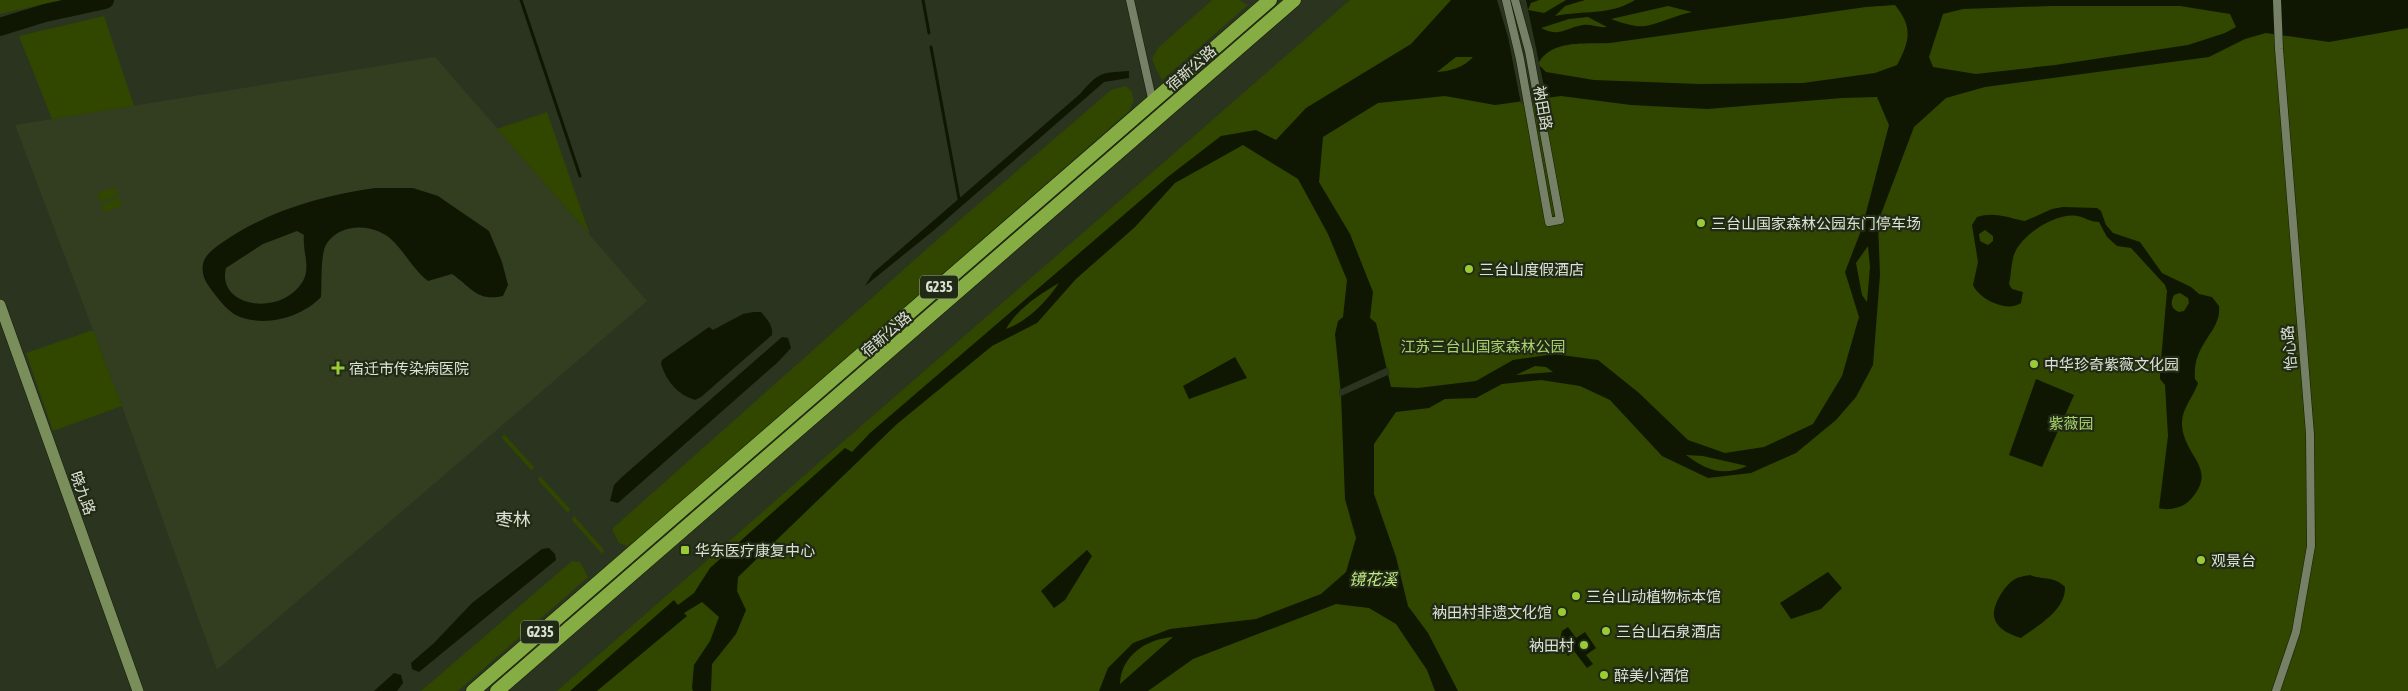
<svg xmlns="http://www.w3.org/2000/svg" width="2408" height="691" font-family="'Asap Condensed','Noto Sans SC',sans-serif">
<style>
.built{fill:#333e21}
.green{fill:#314700}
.water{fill:#0f1702;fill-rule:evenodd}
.pier{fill:#2b341e}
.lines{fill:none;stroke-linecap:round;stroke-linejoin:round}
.stream{stroke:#0f1702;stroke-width:3}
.river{stroke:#0f1702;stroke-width:18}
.street-casing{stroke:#131b06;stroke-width:9}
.secondary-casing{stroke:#131b06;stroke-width:12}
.highway-casing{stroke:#131b06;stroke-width:15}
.street{stroke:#758067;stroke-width:8}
.secondary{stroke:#7a8e5c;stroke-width:11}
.highway{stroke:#86ad43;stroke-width:14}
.poi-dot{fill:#99cb36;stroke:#212a14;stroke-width:2}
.labels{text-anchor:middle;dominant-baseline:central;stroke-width:4.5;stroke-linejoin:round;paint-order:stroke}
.shield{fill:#212a14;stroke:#a3aa9a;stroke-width:1}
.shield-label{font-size:14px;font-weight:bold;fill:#dbe1d4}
.street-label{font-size:15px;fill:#dbe1d4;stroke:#212a14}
.poi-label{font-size:15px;fill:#dbe1d4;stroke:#212a14;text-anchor:start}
.park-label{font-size:15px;fill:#aad26d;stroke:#212a14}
.water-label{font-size:16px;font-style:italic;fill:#c1e984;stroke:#212a14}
.quarter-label{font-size:18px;fill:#dbe1d4;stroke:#212a14}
</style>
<rect width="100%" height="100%" fill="#2b341e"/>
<!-- built -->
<path class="built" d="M435 57 647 301 217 670 122 406 15 125Z"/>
<!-- green -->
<path class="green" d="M0 0H62L0 14Z
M1212 0H1239L1248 5 1162 80 1155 67 1152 58 1158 48Z
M1350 0H2408V691H557Z
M104 16 134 106 52 119 19 36Z
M1126 86 1132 92 1134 101 1129 111 638 540 627 546 619 543 612 529 947 231 1111 90Z
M547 112 590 235 497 129Z
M116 187 118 196 100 201 98 193Z
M119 198 122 206 104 212 101 204Z
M93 330 122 406 53 431 26 353Z
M504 434 534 467 532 471 502 438Z
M540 476 570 509 568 513 538 480Z
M574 516 604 550 602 554 572 520Z
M572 561 580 562 588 577 458 691H421Z"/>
<!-- water -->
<path class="water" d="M1451 0H1539L1531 3 1528 10 1544 13 1566 0H1585L1565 6 1555 16C1584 10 1609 16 1635 0H2408V28L2329 42 2266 33 2245 39 2209 57 1985 87 1946 98 1914 127 1878 222 1880 275 1873 365 1856 397 1836 420 1796 453 1751 473 1708 478 1662 456 1610 400 1580 386 1541 380 1502 384 1476 398 1445 399 1429 408 1396 412 1374 444V494L1396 557 1408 606 1428 633 1458 691H1435L1427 670 1396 624 1369 608 1336 604 1193 659 1148 691H1099L1108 668 1133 643 1170 629 1256 619 1321 594 1346 572 1356 538 1345 499 1341 394 1335 334 1338 321 1343 317 1347 280 1328 234 1298 179 1243 145 1175 183 1135 227 1076 279 1037 323 992 346 897 424 738 577 737 591 746 610 736 634 712 664 711 691H693L692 688 694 665 710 641 719 617 702 602 684 613 687 616 597 691H570L674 600 678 605 694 593 710 568 845 448 852 452 870 433 1169 176 1221 136 1256 130 1276 140 1306 108 1411 44ZM1895 5C1913 27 1910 41 1897 65L1875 73 1803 83 1699 84 1594 80 1546 72 1538 64C1550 39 1587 44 1610 43L1866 7ZM1668 6 1692 12C1677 15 1665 21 1650 25 1638 29 1623 23 1611 19ZM2051 6H2180L2230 14 2236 27 2225 33 2188 45 2055 65 1976 74 1933 67 1929 57 1943 14 1963 9ZM1588 17 1607 27C1599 28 1591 24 1583 25 1564 28 1560 38 1541 28L1569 19ZM1456 57H1473C1464 67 1451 71 1437 72ZM1445 96 1495 105 1561 96 1631 105 1707 109 1842 98 1877 97 1889 125 1862 228 1845 272 1859 317 1842 376 1813 424 1764 447 1725 453 1688 440 1639 393 1598 360 1554 354 1513 360 1476 381 1418 388 1391 387 1376 323 1370 318 1373 292 1350 234 1319 182 1323 137 1378 103ZM1868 246 1870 267 1867 302 1862 295 1856 263ZM1059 283C1046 302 1028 321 1006 329 1017 309 1040 294 1059 283ZM1535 366 1546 367 1553 372 1516 375ZM1686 455 1703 456 1747 466C1723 477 1706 470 1686 455ZM779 515H794L770 540 751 547 757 532ZM1173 637 1120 684C1121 655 1147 639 1173 637Z
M1129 71V78L1104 82 933 231 865 286 873 273 1080 94C1099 72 1100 73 1129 71Z
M375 188H413L438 196 489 231 502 262 508 285 503 296C477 302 471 287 452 274L428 281C414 270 407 256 395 243 378 224 343 221 327 243 320 253 322 284 321 297 302 317 267 327 240 317 228 312 221 302 213 292 206 283 201 275 203 264 205 253 220 244 229 238 274 209 322 196 375 188ZM297 231 304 235C302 250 311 267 303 281 281 318 216 307 226 268L263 244Z
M2063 207 2097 208 2101 211 2106 225 2113 233 2140 242 2162 273 2191 287 2199 294 2212 297 2219 306C2222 332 2192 343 2195 379L2198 383C2193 398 2181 409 2182 425 2184 458 2221 469 2188 502 2181 508 2167 511 2159 508L2168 436 2165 385 2160 379V372L2167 291 2165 285 2131 248 2117 246 2107 237 2099 222C2089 222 2085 217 2077 216 2056 212 2018 236 2013 258 2011 266 2011 276 2009 284L2012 289 2023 292 2021 303C2007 313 1979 299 1973 285L1978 262 1972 225 1977 217C1994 211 2009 218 2025 221L2052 209ZM1985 230 1993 236V241L1988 245 1980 241 1979 234ZM2180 293 2188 298 2189 303 2184 311 2179 312C2171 309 2170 303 2174 295Z
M754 312H761C767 319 773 325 772 335L701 397 695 400C677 394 667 382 661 364L662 360 709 327 713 330 743 314Z
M782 337 788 338 791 348 778 362 618 503 610 501 614 485 622 477Z
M1235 357 1247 378 1189 399 1183 386Z
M2036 379 2074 395 2042 467 2009 455Z
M549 548 555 554 556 560 419 672 412 669 411 663 434 643 472 603 542 549Z
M1087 550 1092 556 1065 600 1054 608 1041 591Z
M1828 572 1842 588 1821 609 1791 619 1780 603Z
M2030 575C2042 580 2055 576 2065 587 2066 610 2037 626 2021 638 2011 635 1999 630 1995 620 1990 609 2003 588 2012 581 2017 577 2024 576 2030 575Z
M1568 627 1576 638 1585 632 1596 648 1586 655 1593 664 1587 668 1574 651 1568 656 1559 643 1562 631Z
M394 673 401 675 403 683 397 691H374Z"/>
<!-- pier -->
<path class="pier" d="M1497 0H1526L1547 101 1521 104 1508 37Z
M1388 367 1390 374 1339 397V390Z"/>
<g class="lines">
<!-- stream -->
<path class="stream" d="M521 0 580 176
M923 0 929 33
M931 47 959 199"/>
<!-- river -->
<path class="river" d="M0 27 45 13 105 0
M734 561 802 500"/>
<defs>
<path id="street" d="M1130 0 1153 103
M1506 0 1520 59 1549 222 1560 220 1529 51 1515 0
M2276 691 2296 632 2311 546 2310 434 2279 49 2277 0"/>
<path id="secondary" d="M0 305 138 691"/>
<path id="highway" d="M473 691 1270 0
M497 691 1294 0"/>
</defs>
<!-- street casing -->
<use href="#street" class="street-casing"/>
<!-- secondary casing -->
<use href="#secondary" class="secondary-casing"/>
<!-- highway casing -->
<use href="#highway" class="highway-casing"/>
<!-- street -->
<use href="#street" class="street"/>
<!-- secondary -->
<use href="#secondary" class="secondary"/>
<!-- highway -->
<use href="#highway" class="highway"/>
</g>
<!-- markers -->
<g class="poi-dot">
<circle cx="1701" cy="223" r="5"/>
<circle cx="1469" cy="269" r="5"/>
<circle cx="2034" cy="364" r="5"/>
<path d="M335.5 360.5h5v5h5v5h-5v5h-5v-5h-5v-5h5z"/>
<rect x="680" y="545" width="10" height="10" rx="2.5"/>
<circle cx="2201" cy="560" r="5"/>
<circle cx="1576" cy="596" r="5"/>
<circle cx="1562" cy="612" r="5"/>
<circle cx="1606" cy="631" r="5"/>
<circle cx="1584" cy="645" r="5"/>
<circle cx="1604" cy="675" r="5"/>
</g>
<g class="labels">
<!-- shield labels -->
<g class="shield">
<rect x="920" y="275.5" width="38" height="23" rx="4"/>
<rect x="521" y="620.5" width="38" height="23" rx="4"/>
</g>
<g class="shield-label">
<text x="939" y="287">G235</text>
<text x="540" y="632">G235</text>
</g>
<!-- street labels -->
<g class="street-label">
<text transform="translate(1191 68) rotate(-41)">宿新公路</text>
<text transform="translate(1543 108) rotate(80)">衲田路</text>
<text transform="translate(886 334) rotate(-41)">宿新公路</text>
<text transform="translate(2289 348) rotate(-95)">怡心路</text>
<text transform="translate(83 493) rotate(70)">晓九路</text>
</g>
<!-- poi labels -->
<g class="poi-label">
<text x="1711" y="223">三台山国家森林公园东门停车场</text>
<text x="1479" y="269">三台山度假酒店</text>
<text x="2044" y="364">中华珍奇紫薇文化园</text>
<text x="349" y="368">宿迁市传染病医院</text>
<text x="695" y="550">华东医疗康复中心</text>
<text x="2211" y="560">观景台</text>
<text x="1586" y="596">三台山动植物标本馆</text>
<text x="1552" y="612" text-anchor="end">衲田村非遗文化馆</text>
<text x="1616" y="631">三台山石泉酒店</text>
<text x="1574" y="645" text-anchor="end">衲田村</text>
<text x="1614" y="675">醉美小酒馆</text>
</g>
<!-- park labels -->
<g class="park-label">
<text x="1483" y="346">江苏三台山国家森林公园</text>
<text x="2071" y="423">紫薇园</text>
</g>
<!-- water labels -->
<g class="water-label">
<text x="1373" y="579">镜花溪</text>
</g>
<!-- quarter labels -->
<g class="quarter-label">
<text x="513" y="519">枣林</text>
</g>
</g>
</svg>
